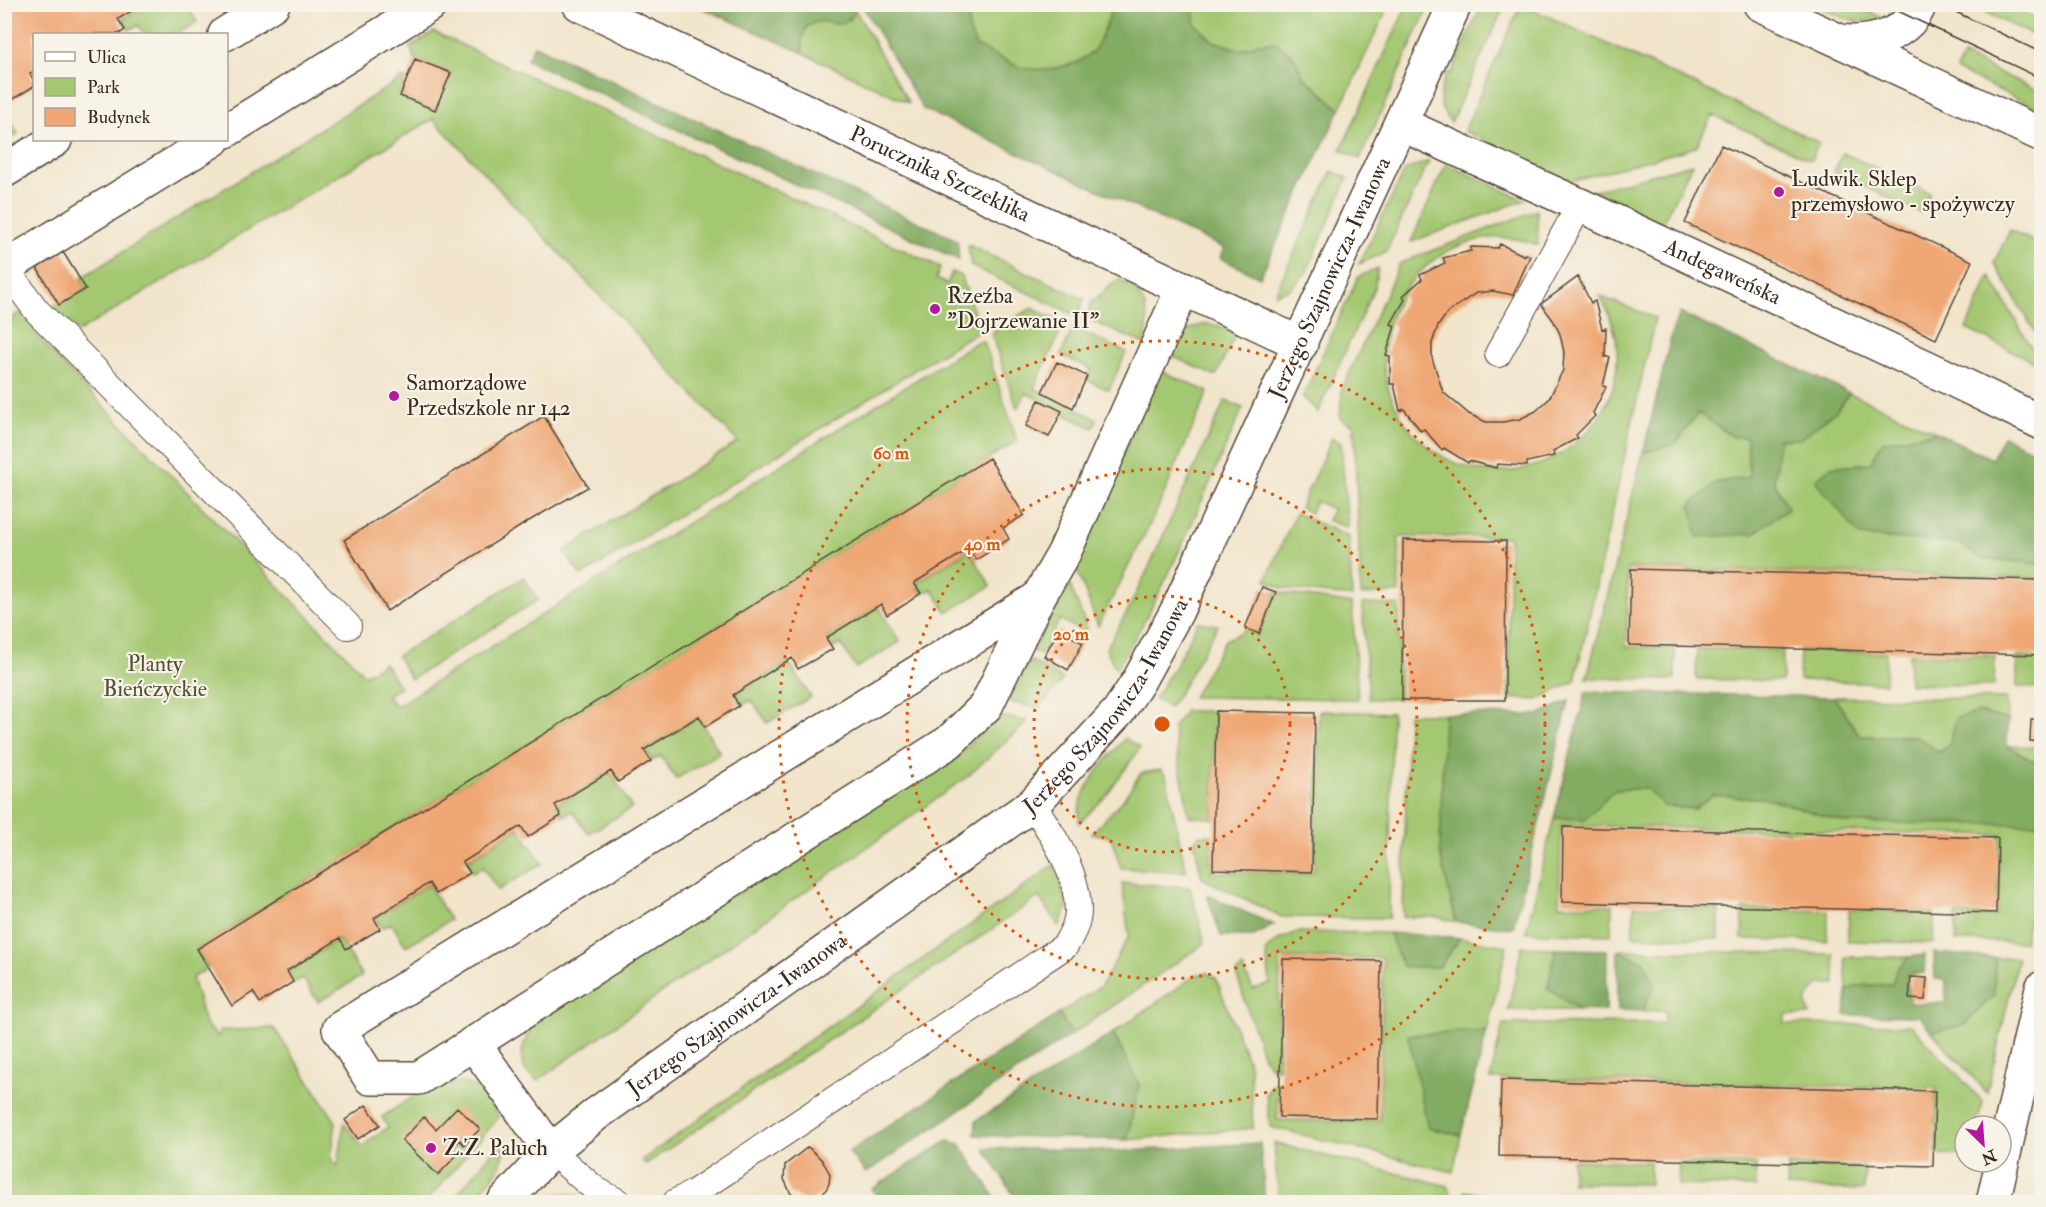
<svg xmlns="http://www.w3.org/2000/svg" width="2046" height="1207" font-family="'IM FELL Double Pica',serif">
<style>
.green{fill:#a4c872;stroke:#707948;stroke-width:1.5}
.forest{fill:#83ac64;stroke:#5f6b41;stroke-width:1.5}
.building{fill:#efa775}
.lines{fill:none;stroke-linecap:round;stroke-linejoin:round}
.lane-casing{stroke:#564638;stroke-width:28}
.street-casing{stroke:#564638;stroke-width:36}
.primary-casing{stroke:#564638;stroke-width:36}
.lane{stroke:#fff;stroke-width:26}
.street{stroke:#fff;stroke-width:33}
.primary{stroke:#fff;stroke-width:33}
.tram{stroke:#3b2a1e;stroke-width:1.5}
.ring{fill:none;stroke:#df570d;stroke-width:3;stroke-dasharray:3 6}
.poi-dot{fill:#b5179e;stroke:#f7f3e8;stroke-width:2}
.labels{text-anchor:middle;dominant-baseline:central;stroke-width:4.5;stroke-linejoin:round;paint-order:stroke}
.street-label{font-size:22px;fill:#3b2a1e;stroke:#f7f3e8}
.poi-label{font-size:22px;fill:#3b2a1e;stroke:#f7f3e8;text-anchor:start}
.park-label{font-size:22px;fill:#555233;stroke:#f7f3e8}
.centre{fill:#df570d;stroke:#f7f3e8;stroke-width:3}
.ring-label{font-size:18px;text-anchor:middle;font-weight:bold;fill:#df570d;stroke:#f7f3e8;stroke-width:4.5;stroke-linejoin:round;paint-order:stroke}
</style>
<rect width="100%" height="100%" fill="#f7f3e8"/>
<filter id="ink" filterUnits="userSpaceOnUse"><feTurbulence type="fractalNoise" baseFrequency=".0167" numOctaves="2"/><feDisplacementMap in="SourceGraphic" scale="12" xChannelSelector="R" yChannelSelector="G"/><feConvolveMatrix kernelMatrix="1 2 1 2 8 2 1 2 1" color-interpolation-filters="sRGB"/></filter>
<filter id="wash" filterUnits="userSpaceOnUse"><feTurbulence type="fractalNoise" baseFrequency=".008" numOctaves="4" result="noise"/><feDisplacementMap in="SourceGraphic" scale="24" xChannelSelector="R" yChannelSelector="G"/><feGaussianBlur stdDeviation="1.35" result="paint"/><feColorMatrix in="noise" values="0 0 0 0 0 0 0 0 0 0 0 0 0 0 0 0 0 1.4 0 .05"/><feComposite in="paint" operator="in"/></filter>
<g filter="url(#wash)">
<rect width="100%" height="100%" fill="#f1e4ca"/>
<!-- green -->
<path class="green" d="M1198 4 1389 5 1340 109 1304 77 1292 54 1274 42 1259 43 1241 50 1213 41 1195 24V7Z
M1482 4 1505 5 1451 122C1435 107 1439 91 1447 72L1451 74Z
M1521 4 1819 142 1811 160 1712 115 1696 147 1571 181 1464 131Z
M187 5 197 22 177 34H145L138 25 129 30 122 19 146 5Z
M978 5H1113L1106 26 1094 51 1076 63 1048 70 1021 68 976 46 969 30V15Z
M1407 5H1429L1360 159 1341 150Z
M1815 5H1854L1881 17C1857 28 1837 15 1815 5Z
M1988 5H2008L2041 20V39L1984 12Z
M855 10 909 103 803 53 802 39 807 26 819 21 850 20Z
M434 32 940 267 936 279 947 284 952 272 961 276 979 326 975 333 581 576 564 551 738 442 433 119 78 332 52 307 86 289 81 278 402 78 405 79 400 96 435 110 451 73 415 59 410 47Z
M1963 56 2041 92V110L1956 70Z
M5 112 18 134 5 141H4Z
M1843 153 1930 193 1921 213 1834 172Z
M1429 161 1386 252 1359 264 1405 170Z
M1446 164 1525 200 1411 242Z
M1692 164 1662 224 1593 191Z
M1332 171 1348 178 1306 273 1290 289 1275 294Z
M1537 210 1538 245C1443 209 1351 315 1395 405 1401 417 1408 429 1418 438 1517 531 1669 413 1600 296L1655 318 1575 681 1537 700 1509 698V537H1399V593L1361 595 1354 425 1340 419 1342 389 1400 263Z
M2010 230 2041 245V342L1994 263Z
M968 245 1084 299 1077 316 971 266Z
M1378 268 1374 288 1318 412 1303 397 1358 277Z
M1990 276 2041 364V365L1966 329Z
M1118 279C1146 290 1152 318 1144 344L1085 318 1092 302Z
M1032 308 1064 324 1034 388 1097 419 1093 428 1061 413 1062 411 1026 393 1017 408 992 336 995 329Z
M21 312 49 350 365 675 384 663 400 687 386 696 397 706 978 341 984 342 1017 441 197 949 208 968 192 978 205 1024 218 1037 219 1031 274 1028 336 1122 331 1159 338 1166 344 1123 362 1146 388 1127 382 1117C412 1098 454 1062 486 1097 491 1103 495 1111 499 1117L426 1202H5V322Z
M1207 324 1220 326 1236 333 1216 376 1167 354C1178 335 1185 328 1207 324Z
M1073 328 1126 352 1109 390 1087 380 1091 369 1061 355Z
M1159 370 1208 392 1157 510 1098 626 1075 565Z
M1849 393 1936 432 1882 442 1871 463 1831 467 1860 536 1959 543 1981 558 2041 564V578L1628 568 1626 647 1675 648V680L1587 678 1643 453 1676 443 1698 413 1733 437H1747L1749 477 1715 483 1788 508 1774 482 1779 439 1836 411Z
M1225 401 1243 408C1203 495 1168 588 1116 669L1106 649 1126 614 1148 569Z
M1332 438 1341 443 1348 528 1327 520 1333 509 1316 501 1311 513 1300 508Z
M1296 513 1349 537 1352 597 1282 588 1266 580Z
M969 550 991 586 947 612 932 589 922 594 916 583Z
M524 577 538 600 411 679 397 656Z
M1069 583 1087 628 1084 633 1060 619 1041 655 1033 651Z
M1276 592 1352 604 1358 699 1193 697 1225 640 1243 632 1245 628 1259 634Z
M1362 604 1399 605V699H1369Z
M878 606 900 642 856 668 841 644 831 649 825 639Z
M1198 622 1218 625 1184 685 1169 708 1154 699 1174 668Z
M1697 649 1783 650 1782 681 1696 679Z
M1800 650 1886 653 1885 683 1799 680Z
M1909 654 1995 656 1994 686 1909 684Z
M2017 657 2041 658V688L2017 687Z
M1031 661 1063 679 1039 708 1008 702Z
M788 662 811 697 767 723 752 700 742 705 735 694Z
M1834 697 2007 699 2008 720 1978 712 1949 745 1939 752 1916 736H1860Z
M1185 711H1214L1213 819 1189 816 1173 728Z
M1319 711 1392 713 1389 918 1282 917 1202 878 1194 841 1200 835H1211V872L1314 873Z
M1408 714H1444L1440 853 1456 922 1437 917H1403Z
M998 716 1028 721 967 777 537 1081C532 1077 525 1072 523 1066 518 1050 529 1032 536 1018L963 750Z
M698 717 720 753 676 779 661 756 652 761 645 750Z
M1125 738 1140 748 1107 795 1079 823C1076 788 1105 763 1125 738Z
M2007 746 2041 747V765Z
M1161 770 1166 776 1186 872 1121 868 1111 837 1092 833 1123 800 1141 773Z
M610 772 632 808 588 834 573 811 563 816 556 805Z
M1647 788 1664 806 1695 809 1712 795 1771 799 1846 823 2041 824V869L2024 942 1956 941V914L1997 916 2000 835 1561 825 1559 905H1612L1611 935 1526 932 1554 818 1585 819 1615 790Z
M519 828 542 864 498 890 483 867 473 872 467 861Z
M1054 865 1068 905 1059 927 1039 897 646 1164 642 1160Z
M1122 883 1190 887 1205 943 1072 1034 1059 1014 1101 986 1129 936Z
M428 884 450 920 406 946 391 923 382 928 375 918Z
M1634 906 1719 909V939L1633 936Z
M1743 909 1828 911 1827 941 1742 939Z
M1849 910 1934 913 1933 943 1848 941Z
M1297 932 1389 933 1404 967H1439L1460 938 1507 946 1487 1031 1408 1035 1428 1127 1461 1135 1453 1172 1270 1127 1266 1094 1273 1084 1278 1083 1277 1120 1380 1121 1383 958H1280L1278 1068H1272L1263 1057 1236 973 1243 968 1253 989 1270 984 1266 950 1280 939Z
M339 939 362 976 318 1002 303 978 293 983 287 972Z
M1522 946 1555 949 1548 988 1579 1010H1508Z
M1618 950 1834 954 1835 984H1819L1806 1000 1810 1015H1785V1024L1911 1025 1983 1102 1976 1126H1965V1155L1936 1154V1088L1490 1079 1503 1024 1665 1023 1666 1011H1642L1655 985 1644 962Z
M1845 957H1909L1896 971 1892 984 1856 986 1847 991Z
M1995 958H2018L1987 1093 1932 1032 1964 1025 1994 995Z
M1207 973 1216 978 1250 1067 1253 1128 1127 1140 1139 1085 1113 1033 1196 975Z
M503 1139C510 1165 486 1184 470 1202H451Z
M1274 1143 1448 1186 1451 1195 1447 1202H1279Z
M1572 1160 1650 1162V1184L1572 1183Z
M1679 1163 1756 1164V1187L1678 1185Z
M1788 1165 1865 1167 1864 1190 1787 1187Z
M565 1194 578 1196 572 1202H540L550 1196Z"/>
<!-- forest -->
<path class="forest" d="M852 5 855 10C841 36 834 18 817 22 813 23 811 25 807 26L802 39 803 53 696 5Z
M862 5H978L969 15V30L976 46 1021 68 1048 70 1076 63 1094 51 1106 26 1113 5H1198L1195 7V24L1213 41 1241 50 1259 43 1274 42 1292 54 1304 77 1340 109 1260 277 1220 258 1224 248 923 109Z
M534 45 957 240 959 260 527 60Z
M1680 313 1849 393 1836 411 1800 439H1779L1774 482 1788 508 1753 534 1697 537 1691 505 1715 483 1749 477 1747 437H1733L1698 413 1676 443 1643 453 1673 329Z
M1936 432 1992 459 2003 436 2041 454V564L1981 558 1959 543 1860 536 1815 480 1831 467 1871 463 1882 442Z
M1586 692 1834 697 1860 736H1916L1939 752 1949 745 1956 718 1978 712 2008 720 2007 746 2041 765V824L1846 823 1771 799 1712 795 1695 809 1664 806 1646 788 1615 790 1585 819 1554 818Z
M1569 701 1513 928 1456 922 1440 853 1444 714 1538 715Z
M1207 895 1274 925 1254 936H1221Z
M1389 933 1460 938 1439 967H1403Z
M1555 949 1607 950 1606 1011 1579 1010 1548 988Z
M1618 950 1644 962 1655 985 1642 1011 1618 1010Z
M1934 953 1995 958 1994 995 1964 1025 1932 1032 1919 1016 1845 1015 1847 991 1856 986 1892 984 1896 971 1909 957 1925 955 1924 973 1907 975 1909 1003H1946V980L1935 979Z
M1059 1014 1072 1034 866 1173 849 1152Z
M1487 1031 1461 1135 1428 1128 1408 1035Z
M1113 1033 1139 1085 1127 1140 975 1135 976 1121Z
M947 1141 960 1144 998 1202H881L872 1189Z
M1260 1143 1265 1202H1018L984 1148 1127 1151Z
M1465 1191 1512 1200 1547 1202H1460Z"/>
<g id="blocks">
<!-- building -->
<path class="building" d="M17 4H143L118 19 125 30 119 34H34V71L30 74 34 81V86L4 105V12Z
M415 59 451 73 435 110 400 96Z
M1721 145 1972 261 1936 339 1685 223Z
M1500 244 1525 256 1526 254 1530 256 1513 295 1493 291 1476 293 1447 313 1438 326 1432 343V358L1443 392 1469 414 1486 422H1503L1520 419 1536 411 1549 399 1563 370 1564 352 1560 334 1553 320 1541 304 1578 277 1591 303 1595 301 1602 329 1606 328 1605 357H1610L1603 386 1606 387 1593 413 1595 416 1576 435 1578 438 1553 451 1554 456 1527 462V466L1497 464 1496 468 1469 461 1468 463 1444 448 1442 450 1424 429 1421 431 1404 409 1400 411 1394 384H1390V356L1386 355 1395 326 1391 324 1405 299 1403 296 1422 279 1420 275 1445 263 1443 258 1471 251V247L1498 248Z
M63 252 86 289 59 305 37 268Z
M1057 362 1087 376 1073 408 1042 392Z
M1039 400 1062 411 1049 437 1026 426Z
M544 416 588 487 527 522 387 611 344 540Z
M989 458 1024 515 1003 528 1009 539 976 560 969 549 914 583 921 593 904 605 887 615 881 604 826 638 833 649 798 669 792 658 733 695 739 706 705 727 699 716 644 750 651 761 618 782 611 771 555 805 561 816 528 837 521 826 463 862 470 873 436 894 429 883 374 918 380 929 346 949 340 938 287 971 293 982 260 1003 253 992 232 1006 197 949Z
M1403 540 1506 541 1505 700H1402Z
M1631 569 2042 580V655L1629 645Z
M1262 587 1276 592 1259 634 1245 628Z
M1059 630 1083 643 1068 670 1044 656Z
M1216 711 1315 713 1312 872 1213 869Z
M2031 719H2042V742L2030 741Z
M1563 827 1998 838 1996 913 1562 902Z
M1283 959 1381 961 1378 1119 1279 1117Z
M1911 977 1927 978 1925 1000 1909 999Z
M1501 1080 1935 1091 1933 1166 1499 1156Z
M366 1105 380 1125 358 1139 345 1120Z
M457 1107 480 1129 464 1145 460 1140 450 1150 456 1156 438 1175 402 1140 424 1117 436 1129Z
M808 1147 822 1160 830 1174 829 1184 825 1191 818 1197 811 1200H803L791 1194 784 1179 785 1165Z"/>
</g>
</g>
<g filter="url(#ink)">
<use href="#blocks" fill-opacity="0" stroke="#564638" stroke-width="1.5"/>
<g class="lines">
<defs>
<path id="lane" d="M5 268 37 311 348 626
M1498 354 1580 205
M551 1151 596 1190 618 1202
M676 1202 692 1194 1065 946C1071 935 1078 924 1078 911 1078 872 1053 836 1033 804"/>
<g id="street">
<path id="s1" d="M579 4 1301 344"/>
<path d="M225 34 273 4"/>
<path id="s2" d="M1401 124 1580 205 1939 373 2042 423"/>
<path d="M226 131 431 4"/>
<path d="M4 171 55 140"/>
<path d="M4 268 213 140"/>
<path d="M1038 598 339 1029 370 1078H419L949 742 986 706 1038 598 1064 553 1183 288"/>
<path d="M473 1043 551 1151"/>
<path id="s3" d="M504 1202 551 1151 595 1115 1033 804 1118 712 1138 682 1177 611 1455 4"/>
<path d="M1993 1202 2042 988"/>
</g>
<path id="primary" d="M1760 4 2042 135
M1841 41C1871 45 1908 35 1920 4"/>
</defs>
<!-- lane casing -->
<use href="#lane" class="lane-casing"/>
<!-- street casing -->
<use href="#street" class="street-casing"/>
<!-- primary casing -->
<use href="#primary" class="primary-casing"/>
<!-- lane -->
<use href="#lane" class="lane"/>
<!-- street -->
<use href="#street" class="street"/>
<!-- primary -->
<use href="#primary" class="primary"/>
<!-- tram -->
<path class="tram" d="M1883 4 2042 79
M1939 4 2042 53"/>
</g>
</g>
<!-- distance rings -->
<g class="ring">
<circle cx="1162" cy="724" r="128"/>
<circle cx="1162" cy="724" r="255"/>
<circle cx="1162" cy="724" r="383"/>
</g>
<!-- markers -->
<g class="poi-dot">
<circle cx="1779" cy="192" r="6"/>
<circle cx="935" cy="309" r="6"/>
<circle cx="394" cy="396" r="6"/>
<circle cx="431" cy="1148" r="6"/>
</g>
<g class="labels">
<!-- street labels -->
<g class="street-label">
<text stroke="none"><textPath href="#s1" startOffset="399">Porucznika Szczeklika</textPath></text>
<text stroke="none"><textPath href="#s2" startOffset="354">Andegaweńska</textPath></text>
<text stroke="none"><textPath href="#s3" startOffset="1272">Jerzego Szajnowicza-Iwanowa</textPath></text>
<text stroke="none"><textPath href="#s3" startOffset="786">Jerzego Szajnowicza-Iwanowa</textPath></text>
<text stroke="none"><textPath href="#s3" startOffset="300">Jerzego Szajnowicza-Iwanowa</textPath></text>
</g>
<!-- poi labels -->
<g class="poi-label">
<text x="1791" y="179">Ludwik. Sklep<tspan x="1791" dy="25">przemysłowo - spożywczy</tspan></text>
<text x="947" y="296">Rzeźba<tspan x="947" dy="25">"Dojrzewanie II"</tspan></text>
<text x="406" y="383">Samorządowe<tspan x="406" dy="25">Przedszkole nr 142</tspan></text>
<text x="443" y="1148">Z.Z. Paluch</text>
</g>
<!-- park labels -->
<g class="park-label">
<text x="155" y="664">Planty<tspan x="155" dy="25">Bieńczyckie</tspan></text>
</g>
</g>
<circle cx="1162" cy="724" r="9" class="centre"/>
<g class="ring-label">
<text x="891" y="459">60 m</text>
<text x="982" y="550">40 m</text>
<text x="1071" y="640">20 m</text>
</g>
<!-- margin -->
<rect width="2046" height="1207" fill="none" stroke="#f7f3e8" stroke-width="24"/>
<!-- legend -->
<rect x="33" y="33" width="195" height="108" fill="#f7f3e8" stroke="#aca397" stroke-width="1.5"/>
<rect x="45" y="52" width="30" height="9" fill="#ffffff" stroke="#aca397" stroke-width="1.5"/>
<text x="87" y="63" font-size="18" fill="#3b2a1e">Ulica</text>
<rect x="45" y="78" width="30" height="18" fill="#a4c872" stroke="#aca397" stroke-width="1.5"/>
<text x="87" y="93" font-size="18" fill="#3b2a1e">Park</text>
<rect x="45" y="108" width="30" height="18" fill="#efa775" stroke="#aca397" stroke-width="1.5"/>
<text x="87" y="123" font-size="18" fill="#3b2a1e">Budynek</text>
<!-- north arrow -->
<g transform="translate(1983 1144) rotate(155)"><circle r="28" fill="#f7f3e8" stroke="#aca397" stroke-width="1.5"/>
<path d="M0-4.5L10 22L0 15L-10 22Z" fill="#b5179e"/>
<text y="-9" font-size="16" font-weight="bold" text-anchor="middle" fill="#3b2a1e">N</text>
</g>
</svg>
